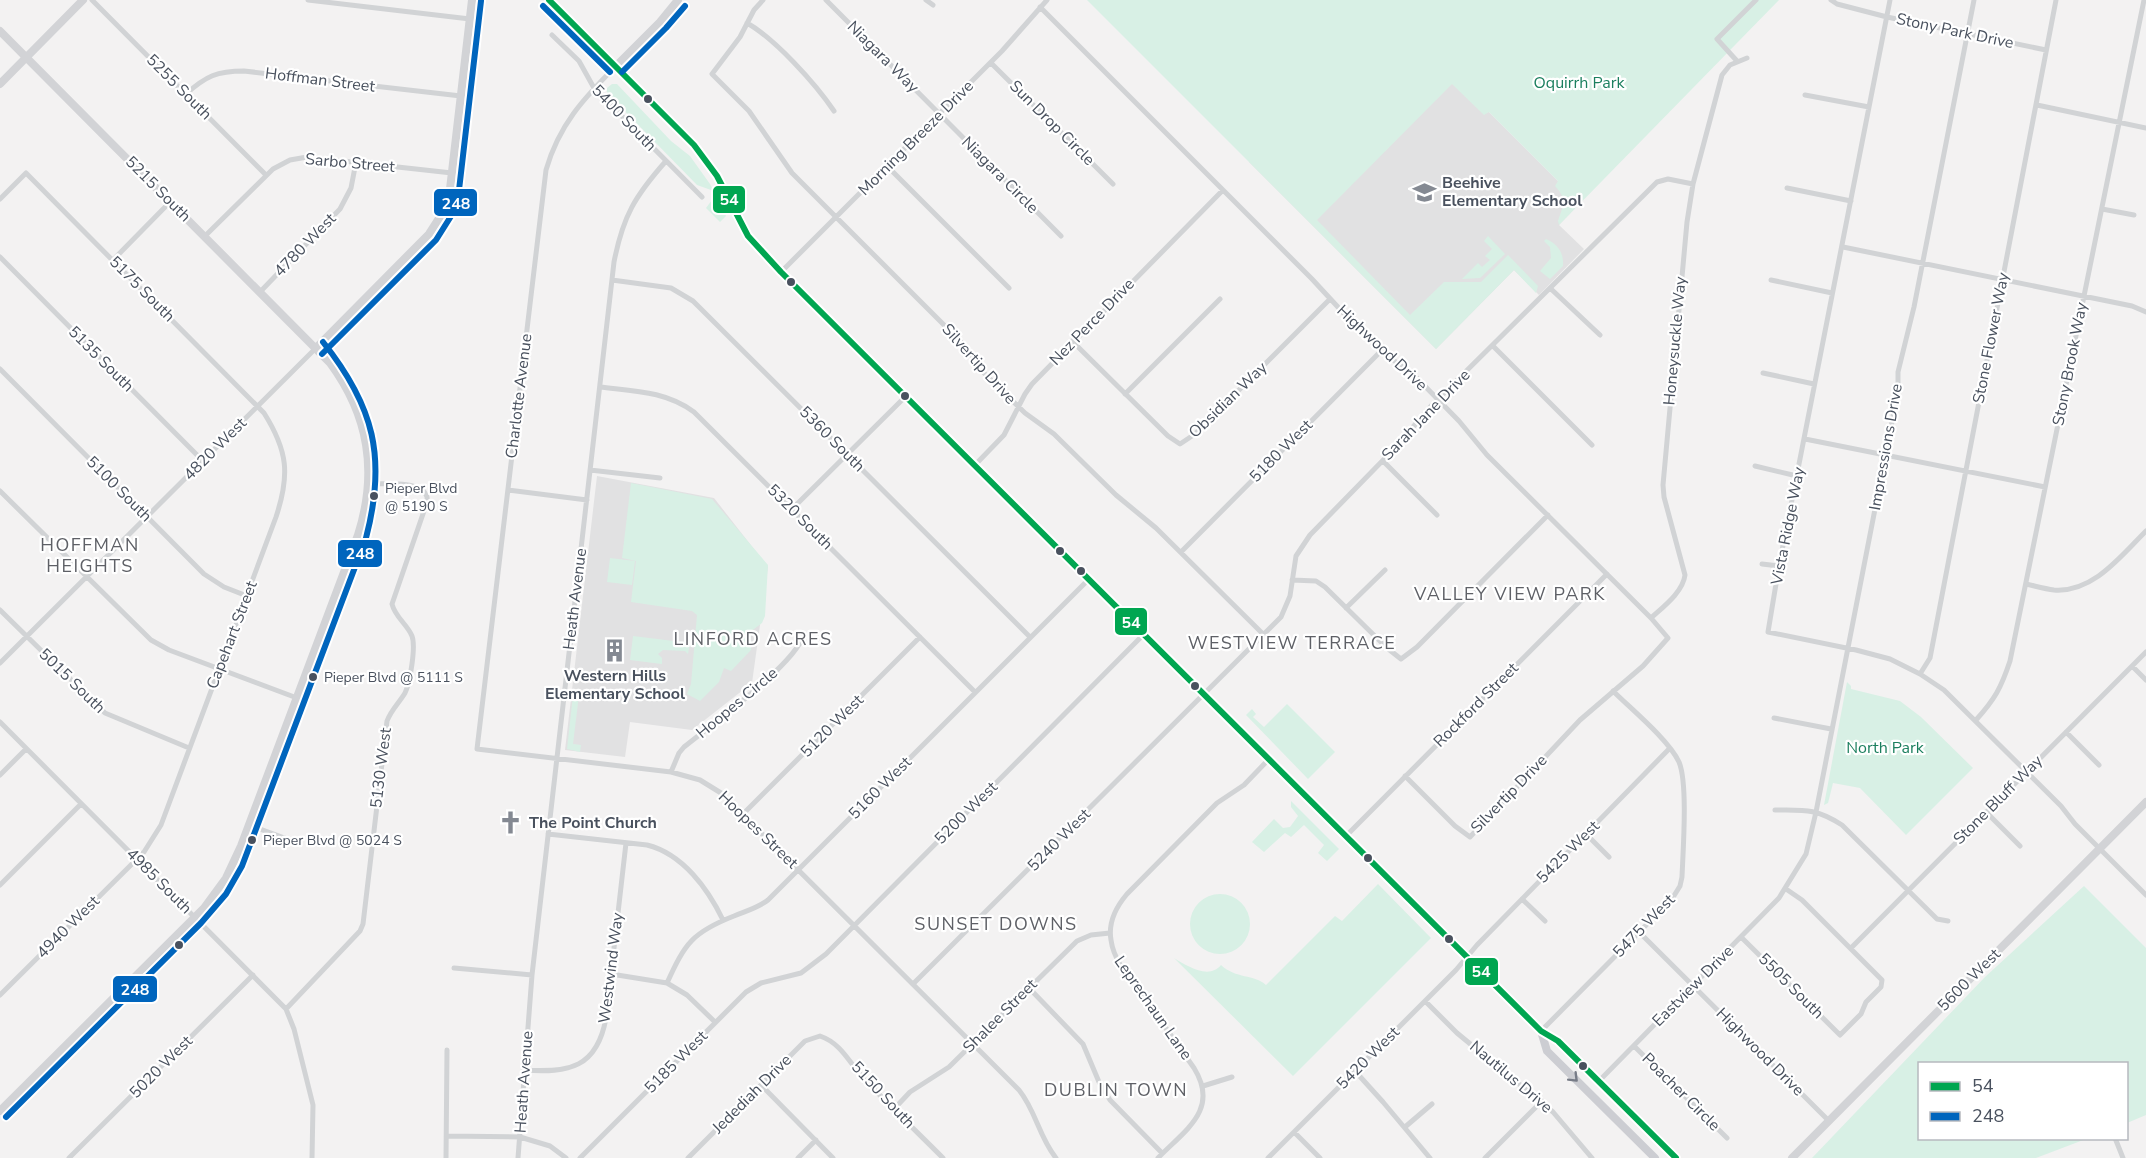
<svg xmlns="http://www.w3.org/2000/svg" width="2146" height="1158" font-family="'Nunito Sans',sans-serif">
<style>
.education{fill:#e1e1e2}
.green{fill:#d8f0e5}
.lines{fill:none;stroke-linecap:round;stroke-linejoin:round}
.street{stroke:#d1d3d5;stroke-width:5}
.secondary{stroke:#d2d3d6;stroke-width:8}
.primary{stroke:#cccdd2;stroke-width:8}
.bus-1-casing{stroke:#fff;stroke-width:10}
.bus-2-casing{stroke:#fff;stroke-width:10}
.bus-1{stroke:#00a651;stroke-width:6}
.bus-2{stroke:#0065bd;stroke-width:6}
.oneway{stroke:#777c87}
.bus-dot{fill:#49515e;stroke:#fff;stroke-width:2}
.labels{text-anchor:middle;dominant-baseline:central;stroke-width:4.5;stroke-linejoin:round;paint-order:stroke}
.bus-label{font-size:14px;fill:#49515e;stroke:#fff;text-anchor:start}
.street-label{font-size:16px;fill:#49515e;stroke:#fff}
.park-label{font-size:16px;fill:#1b7f5e;stroke:#fff}
.poi-label{font-size:16px;font-weight:bold;fill:#49515e;stroke:#fff;text-anchor:start}
.neighbourhood-label{font-size:18px;letter-spacing:1.5px;fill:#5e6066;stroke:#fff}
.line-badge{stroke:#fff;stroke-width:2}
.badge-label{font-size:16px;text-anchor:middle;font-weight:bold;fill:#fff}
</style>
<rect width="100%" height="100%" fill="#f3f2f2"/>
<!-- education -->
<path class="education" d="M1393 16 1580 203 1559 225 1584 249 1539 295 1514 270 1436 349 1249 162Z
M597 476 714 498 768 567 752 683 692 730 630 722 625 757 565 750Z"/>
<!-- green -->
<path class="green" d="M1087 0H1779L1559 225 1558 221C1563 205 1568 200 1555 186L1558 181 1489 112 1484 115 1452 84 1317 220 1410 315 1444 282H1481L1508 255 1538 286 1536 293 1514 270 1436 349Z
M612 84H617L671 141 690 156 710 184 726 216 720 222 706 208 712 200 711 190 697 185 607 93V88Z
M1488 236 1505 254 1480 278 1462 279 1478 263 1482 267 1490 260 1485 256 1492 249 1484 241Z
M1546 239C1558 244 1564 253 1563 266L1550 279 1540 271 1551 258 1550 247 1544 241Z
M631 483 712 499 768 565 765 616 762 623 750 632 751 650 731 671 724 668 719 682 700 701 687 694 691 684 697 615 692 611 631 602 636 561 622 558Z
M610 558 635 561 632 585 607 582Z
M633 636 690 643 688 654 685 651 663 650 658 654 662 658V664L630 660Z
M1847 682 1851 686V689L1900 701 1921 717 1973 768 1906 835 1860 788 1833 783 1828 803 1824 805Z
M573 695H579L573 744 581 745 580 752 567 749Z
M1287 704 1335 752 1308 779 1246 715 1252 709 1256 714 1253 717 1264 727Z
M1291 801 1339 849 1327 861 1318 853 1324 845 1304 825 1291 837 1285 833 1264 852 1252 842 1274 819 1283 828 1290 827 1298 816 1291 807Z
M1378 884 1431 938 1293 1076 1174 958C1187 966 1209 980 1221 965 1236 979 1254 974 1266 985L1335 916 1342 921Z
M2084 886 2146 948V1115L2127 1123 2126 1064H1920V1138L2086 1139 2036 1158H1812L1985 977Z
M1190 924a30 30 0 1 1 60 0a30 30 0 1 1-60 0Z"/>
<g class="lines">
<!-- street -->
<path class="street" d="M92 0 266 175
M308 0 470 19
M763 0 754 10 740 37 712 74 749 111 792 173 965 346 983 372 1025 413 1054 434 1116 495 1156 528 1264 635
M826 0 1061 236
M926 0 933 5
M1831 0 1837 4 1887 17 2046 50
M1890 0 1779 566 1768 632 1856 650 1890 659 1920 674 1944 690 2061 806 2075 824 2146 895
M1040 7 1312 279 1361 332 1381 351 1415 376 1459 421 1487 455 1651 618 1668 638 1643 666 1580 720 1470 837 1455 826 1405 776
M747 23C775 39 815 83 834 111
M552 35 579 61 594 88 702 197
M1737 61 1717 39 1756 0
M991 63 1113 184
M616 66C583 99 559 125 546 170L477 749 671 772 700 780 721 793 1019 1090C1036 1111 1039 1137 1056 1158
M186 94C206 76 217 71 244 71L461 96
M1805 95 1869 107
M2037 105 2146 128
M887 166 1009 288
M1787 188 1851 201
M0 199 26 173 264 413C288 451 290 475 276 517L161 825 144 852 0 995
M2102 209 2134 215
M205 236 273 169 290 160 307 157 452 173
M1843 247 2132 306 2146 312
M0 257 203 461
M113 260 170 202
M781 272 1002 51 1047 0
M612 280 671 288 693 301 1030 637
M1771 280 1832 293
M1550 288 1600 335
M260 292 340 209 351 188 356 162
M1072 341 1168 436 1180 444 1195 434 1330 299
M1493 346 1592 445
M0 369 204 574 224 587 247 596
M1763 373 1814 384
M600 387C633 391 666 391 694 412L975 692
M1125 394 1220 299
M1805 439 2045 487
M1383 461 1437 515
M975 465 1004 435 1025 394 1032 384 1223 190
M1755 466 1797 476
M590 470 660 478
M508 490 587 500
M0 491 151 640 169 650 297 698
M792 509 906 396
M1181 552 1381 351
M1762 564 1779 566
M1292 580 1316 581 1325 587 1387 648 1401 659 1417 647 1548 515
M2026 584C2035 586 2045 589 2054 590 2093 593 2121 556 2146 531
M1346 608 1385 570
M0 610 105 713 189 748
M1651 618C1663 607 1683 592 1685 575L1664 497 1663 485 1687 222 1693 184 1722 75 1730 65 1747 58
M0 663 316 348
M2132 666 2146 680
M1920 674 1930 658 2056 0
M1774 718 1831 729
M1976 720C1995 699 2001 688 2010 661L2144 0
M0 722 286 1009 294 1029 313 1105 312 1158
M2066 732 2099 765
M671 772 679 753 684 747C711 725 796 664 804 634
M0 775 26 749
M1775 810C1804 810 1816 808 1842 825L1937 919 1948 921
M1986 812 2020 846
M743 814 920 637
M249 825 290 840
M548 834 647 845C683 854 708 889 723 920
M1586 834 1609 857
M1346 836 1607 574
M0 885 81 804
M1522 899 1545 921
M1639 932 1829 1121
M1741 937 1840 1035 1861 1014 1866 1002 1881 987 1882 980 1802 900 1786 889
M1851 948 2146 652
M454 968 532 975
M611 974 667 983 687 995 715 1022
M667 983C685 943 693 932 734 916 746 911 758 908 768 900L1089 579
M913 984 1274 624 1281 617 1290 596 1296 556 1310 535 1394 449 1432 405 1657 182 1668 179 1693 184
M1029 988 1083 1044 1099 1082 1110 1100 1162 1153
M1425 1001 1457 1033 1553 1112 1592 1158
M286 1009 360 931 363 924 387 721C391 710 399 703 405 693 410 683 416 647 412 636 407 624 395 617 392 604L424 511C425 507 428 501 427 497 423 480 382 484 369 484
M1541 1031 1672 899 1680 886 1682 877C1683 851 1688 783 1679 762 1668 739 1631 709 1613 691
M1634 1046 1727 1138
M524 1070C569 1073 597 1068 606 1018L626 843
M1355 1071 1383 1102 1430 1158
M1599 1081 1779 898 1806 854 1816 812 1898 391V372L1914 307 1974 0
M761 1085 833 1158
M1203 1086 1232 1077
M894 1109 910 1092 949 1067 1077 941 1091 935 1110 933
M1405 1127 1432 1104
M1294 1132 1320 1158
M446 1136 520 1137 550 1146 566 1158
M2115 1138 2123 1158
M69 1158 253 975
M446 1158 447 1050
M518 1158 532 975 614 262C623 216 635 196 666 161
M580 1158 746 992 761 983 801 973 826 954 1144 634
M688 1158 805 1041 820 1036C843 1044 850 1065 866 1081 891 1107 917 1132 943 1158
M798 1158 816 1140
M1158 1158C1185 1130 1220 1110 1194 1068 1178 1045 1162 1023 1146 1000 1133 982 1114 963 1111 940 1108 923 1116 907 1127 894L1217 803 1244 785 1269 759
M1268 1158 1456 970 1477 945 1670 748
M1485 1158 1542 1101"/>
<!-- secondary -->
<path class="secondary" d="M0 31 330 363C369 416 378 472 358 535L241 846 226 878 204 908 0 1111
M616 66 660 22 678 0
M0 84 83 0
M316 348 429 234 445 209 450 189 472 0
M1792 1158 2146 802"/>
<!-- primary -->
<path class="primary" d="M549 0 694 145 717 176 748 236 781 272 1541 1031 1558 1041 1676 1158
M1541 1031 1547 1051 1655 1158"/>
<defs>
<path id="bus-1" d="M549 0 694 145 717 176 748 236 781 272 1541 1031 1558 1041 1676 1158"/>
<path id="bus-2" d="M543 6 610 72
M622 72 666 28 685 6
M322 354 436 240 453 213 459 190 481 1
M6 1117 201 923 226 894 242 866 366 538C387 458 374 406 323 342"/>
</defs>
<!-- bus-1 casing -->
<use href="#bus-1" class="bus-1-casing"/>
<!-- bus-2 casing -->
<use href="#bus-2" class="bus-2-casing"/>
<!-- bus-1 -->
<use href="#bus-1" class="bus-1"/>
<!-- bus-2 -->
<use href="#bus-2" class="bus-2"/>
</g>
<!-- one-way arrows -->
<defs><path id="oneway-chevron" d="M-2-3.5L2.5 0L-2 3.5" fill="none" stroke-width="1.6" stroke-linecap="round" stroke-linejoin="round" transform="scale(1.5)"/></defs>
<use class="oneway" href="#oneway-chevron" transform="translate(1574 1078) rotate(45)"/>
<!-- icons -->
<defs>
<symbol id="school-bare" viewBox="-9 -9 18 18"><path d="M0-5L7-2L0 1L-7-2ZM-4 1L0 2.5L4 1V4Q0 6-4 4Z" fill="#848992" stroke="#fff" stroke-width="2.5" paint-order="stroke"/></symbol>
<symbol id="building-bare" viewBox="-9 -9 18 18"><path d="M-4-6H4V6H1V3H-1V6H-4ZM-2.5-4.3h1.7v1.8h-1.7ZM.8-4.3h1.7v1.8H.8ZM-2.5-1h1.7V.8h-1.7ZM.8-1h1.7V.8H.8Z" fill="#848992" stroke="#fff" stroke-width="2.5" paint-order="stroke"/></symbol>
<symbol id="church-bare" viewBox="-9 -9 18 18"><path d="M-1.2-6h2.4v3.5h3.3v2.4h-3.3V6h-2.4V-.1h-3.3v-2.4h3.3Z" fill="#848992" stroke="#fff" stroke-width="2.5" paint-order="stroke"/></symbol>
</defs>
<g fill-rule="evenodd">
<use href="#school-bare" x="1408" y="176" width="33" height="33"/>
<use href="#building-bare" x="598" y="634" width="33" height="33"/>
<use href="#church-bare" x="494" y="806" width="33" height="33"/>
</g>
<!-- markers -->
<g class="bus-dot">
<circle cx="648" cy="99" r="5"/>
<circle cx="791" cy="282" r="5"/>
<circle cx="905" cy="396" r="5"/>
<circle cx="374" cy="496" r="5"/>
<circle cx="1060" cy="551" r="5"/>
<circle cx="1081" cy="571" r="5"/>
<circle cx="313" cy="677" r="5"/>
<circle cx="1195" cy="686" r="5"/>
<circle cx="252" cy="840" r="5"/>
<circle cx="1368" cy="858" r="5"/>
<circle cx="1449" cy="939" r="5"/>
<circle cx="179" cy="945" r="5"/>
<circle cx="1583" cy="1066" r="5"/>
</g>
<g class="labels">
<!-- bus labels -->
<g class="bus-label">
<text x="385" y="488">Pieper Blvd<tspan x="385" dy="18">@ 5190 S</tspan></text>
<text x="324" y="677">Pieper Blvd @ 5111 S</text>
<text x="263" y="840">Pieper Blvd @ 5024 S</text>
</g>
<!-- street labels -->
<g class="street-label">
<text transform="translate(1955 31) rotate(12)">Stony Park Drive</text>
<text transform="translate(883 57) rotate(45)">Niagara Way</text>
<text transform="translate(320 80) rotate(7)">Hoffman Street</text>
<text transform="translate(179 87) rotate(45)">5255 South</text>
<text transform="translate(624 118) rotate(46)">5400 South</text>
<text transform="translate(1052 123) rotate(45)">Sun Drop Circle</text>
<text transform="translate(916 138) rotate(-45)">Morning Breeze Drive</text>
<text transform="translate(350 163) rotate(5)">Sarbo Street</text>
<text transform="translate(1000 175) rotate(45)">Niagara Circle</text>
<text transform="translate(158 189) rotate(45)">5215 South</text>
<text transform="translate(305 245) rotate(-46)">4780 West</text>
<text transform="translate(142 289) rotate(45)">5175 South</text>
<text transform="translate(1092 322) rotate(-46)">Nez Perce Drive</text>
<text transform="translate(1991 338) rotate(-79)">Stone Flower Way</text>
<text transform="translate(1675 341) rotate(-85)">Honeysuckle Way</text>
<text transform="translate(1382 348) rotate(43)">Highwood Drive</text>
<text transform="translate(101 359) rotate(45)">5135 South</text>
<text transform="translate(979 364) rotate(48)">Silvertip Drive</text>
<text transform="translate(2070 364) rotate(-79)">Stony Brook Way</text>
<text transform="translate(519 396) rotate(-83)">Charlotte Avenue</text>
<text transform="translate(1228 400) rotate(-44)">Obsidian Way</text>
<text transform="translate(1426 415) rotate(-46)">Sarah Jane Drive</text>
<text transform="translate(832 439) rotate(45)">5360 South</text>
<text transform="translate(1886 447) rotate(-80)">Impressions Drive</text>
<text transform="translate(215 449) rotate(-45)">4820 West</text>
<text transform="translate(1281 451) rotate(-45)">5180 West</text>
<text transform="translate(119 489) rotate(45)">5100 South</text>
<text transform="translate(800 517) rotate(45)">5320 South</text>
<text transform="translate(1788 526) rotate(-79)">Vista Ridge Way</text>
<text transform="translate(575 599) rotate(-83)">Heath Avenue</text>
<text transform="translate(232 635) rotate(-69)">Capehart Street</text>
<text transform="translate(72 681) rotate(44)">5015 South</text>
<text transform="translate(737 703) rotate(-40)">Hoopes Circle</text>
<text transform="translate(1476 705) rotate(-45)">Rockford Street</text>
<text transform="translate(832 726) rotate(-45)">5120 West</text>
<text transform="translate(381 768) rotate(-83)">5130 West</text>
<text transform="translate(880 788) rotate(-45)">5160 West</text>
<text transform="translate(1509 794) rotate(-46)">Silvertip Drive</text>
<text transform="translate(1998 800) rotate(-45)">Stone Bluff Way</text>
<text transform="translate(966 813) rotate(-45)">5200 West</text>
<text transform="translate(758 830) rotate(44)">Hoopes Street</text>
<text transform="translate(1059 840) rotate(-45)">5240 West</text>
<text transform="translate(1568 852) rotate(-45)">5425 West</text>
<text transform="translate(159 881) rotate(45)">4985 South</text>
<text transform="translate(1644 926) rotate(-46)">5475 West</text>
<text transform="translate(68 927) rotate(-45)">4940 West</text>
<text transform="translate(611 968) rotate(-83)">Westwind Way</text>
<text transform="translate(1969 980) rotate(-45)">5600 West</text>
<text transform="translate(1693 986) rotate(-45)">Eastview Drive</text>
<text transform="translate(1791 986) rotate(45)">5505 South</text>
<text transform="translate(1153 1008) rotate(55)">Leprechaun Lane</text>
<text transform="translate(1000 1016) rotate(-45)">Shalee Street</text>
<text transform="translate(1760 1052) rotate(45)">Highwood Drive</text>
<text transform="translate(1368 1058) rotate(-45)">5420 West</text>
<text transform="translate(676 1062) rotate(-45)">5185 West</text>
<text transform="translate(161 1067) rotate(-45)">5020 West</text>
<text transform="translate(1511 1077) rotate(40)">Nautilus Drive</text>
<text transform="translate(524 1082) rotate(-86)">Heath Avenue</text>
<text transform="translate(1681 1092) rotate(45)">Poacher Circle</text>
<text transform="translate(752 1094) rotate(-45)">Jedediah Drive</text>
<text transform="translate(883 1095) rotate(47)">5150 South</text>
</g>
<!-- park labels -->
<g class="park-label">
<text x="1579" y="83">Oquirrh Park</text>
<text x="1885" y="748">North Park</text>
</g>
<!-- poi labels -->
<g class="poi-label">
<text x="1442" y="183">Beehive<tspan x="1442" dy="18">Elementary School</tspan></text>
<text x="615" y="676" text-anchor="middle">Western Hills<tspan x="615" dy="18">Elementary School</tspan></text>
<text x="529" y="823">The Point Church</text>
</g>
<!-- neighbourhood labels -->
<g class="neighbourhood-label">
<text x="90" y="545">HOFFMAN<tspan x="90" dy="21">HEIGHTS</tspan></text>
<text x="1510" y="594">VALLEY VIEW PARK</text>
<text x="753" y="639">LINFORD ACRES</text>
<text x="1292" y="643">WESTVIEW TERRACE</text>
<text x="996" y="924">SUNSET DOWNS</text>
<text x="1116" y="1090">DUBLIN TOWN</text>
</g>
</g>
<g class="line-badge">
<rect x="712" y="185" width="34" height="29" rx="6" fill="#00a651"/>
<rect x="433" y="188" width="45" height="29" rx="6" fill="#0065bd"/>
<rect x="337" y="539" width="46" height="29" rx="6" fill="#0065bd"/>
<rect x="1114" y="607" width="34" height="29" rx="6" fill="#00a651"/>
<rect x="1464" y="957" width="35" height="29" rx="6" fill="#00a651"/>
<rect x="112" y="975" width="46" height="28" rx="6" fill="#0065bd"/>
</g>
<g class="badge-label">
<text x="729" y="205">54</text>
<text x="456" y="209">248</text>
<text x="360" y="559">248</text>
<text x="1131" y="628">54</text>
<text x="1481" y="977">54</text>
<text x="135" y="995">248</text>
</g>
<!-- legend -->
<rect x="1918" y="1062" width="210" height="78" fill="#ffffff" stroke="#b6b9bf" stroke-width="1.5"/>
<rect x="1930" y="1082" width="30" height="9" fill="#00a651" stroke="#b6b9bf" stroke-width="1.5"/>
<text x="1972" y="1092" font-size="18" fill="#49515e">54</text>
<rect x="1930" y="1112" width="30" height="9" fill="#0065bd" stroke="#b6b9bf" stroke-width="1.5"/>
<text x="1972" y="1122" font-size="18" fill="#49515e">248</text>
</svg>
